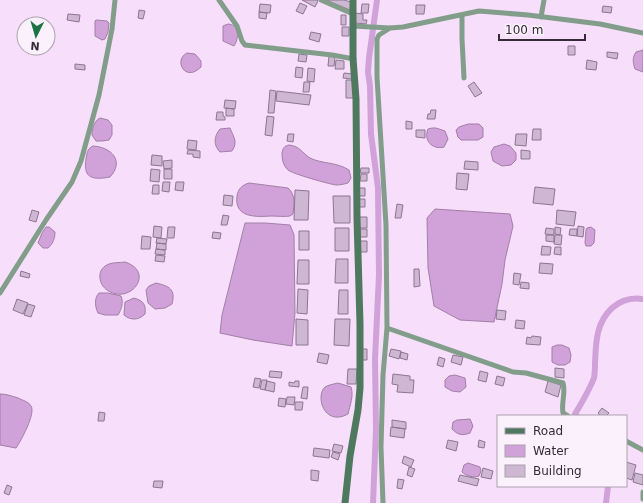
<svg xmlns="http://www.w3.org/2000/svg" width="643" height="503" font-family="'DejaVu Sans',sans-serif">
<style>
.water{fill:#d0a2d9;stroke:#a27ea8}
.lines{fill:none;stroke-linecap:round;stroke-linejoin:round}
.canal{stroke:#d0a2d9;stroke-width:6}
.building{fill:#ceb7d3;stroke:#8c7690}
.street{stroke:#829d8a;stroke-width:5}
.secondary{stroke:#4f795e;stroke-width:7}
</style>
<rect width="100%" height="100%" fill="#f7defb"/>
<!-- water -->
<path class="water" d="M96 20 107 21 109 23 108 32 105 39 102 40 95 36V21Z
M228 24C240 25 239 38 234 46L223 41V26Z
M643 50V72L635 69C633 63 632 58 636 52Z
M187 53 195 54 201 61V67C185 83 173 60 187 53Z
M100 118 108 120 112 125V135L109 140 102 141H96L92 135C92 129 94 121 100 118Z
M468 124H479L483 128V137L478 140H461L458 137 456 130 459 127Z
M230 128C234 138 238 142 232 151L220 152C213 145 214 136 220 129Z
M432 128H436L445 131 448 139 444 147C433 150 423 141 428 129Z
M504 144 510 146 516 153V160L511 165 502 166 493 161 491 152 494 147Z
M289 145C300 146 302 153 310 158 322 164 337 162 349 170L351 178 348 183C344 184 341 185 336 185 329 184 293 174 288 170 283 165 282 160 282 153 283 148 284 146 289 145Z
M93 146C111 147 125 161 110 177 93 180 83 179 86 159 87 153 87 149 93 146Z
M249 183 288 188C296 195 294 204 293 214L290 216C284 217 277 216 271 216 256 217 234 218 237 196 238 189 242 185 249 183Z
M435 209 510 214 513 226 505 260 502 284 494 322 460 320 434 306 428 268 427 218Z
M245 223H265L290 225 294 235 295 313 292 346 253 340 220 333 222 315Z
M46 227H49L55 232C55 238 53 244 48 248H43L38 243 42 233Z
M591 227 595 230 594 243 591 246H586L585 243 586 230 587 228Z
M125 262C156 272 130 306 107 290 99 285 96 270 107 265 112 262 119 263 125 262Z
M156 283C169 286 176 289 172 304L165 308 155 309 148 303 146 290 149 286Z
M99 293H108L121 296C124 303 121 310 118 315H105L98 313C95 307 94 298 99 293Z
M134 298C144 301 146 305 145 314 139 320 131 321 124 315L125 302Z
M557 345H562L569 348 571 355 570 362 565 365H558L552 362V347Z
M455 375 465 378 466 387 460 392 452 391 445 387V380L449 376Z
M338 383 351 387C354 396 350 405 348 414 324 427 315 396 325 387 328 385 334 384 338 383Z
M0 394C6 394 12 396 18 398 22 400 29 402 31 406 36 413 21 441 16 448L0 445Z
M470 419 473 426 470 433C462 436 458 435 452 429L453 422 457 420Z
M468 463 480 467 481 471 479 476C474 478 466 476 462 472L464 465Z"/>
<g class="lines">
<!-- canal -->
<path class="canal" d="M577 416 575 414C582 402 589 391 594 378 595 373 595 368 595 363 596 342 596 323 612 308 621 300 630 297 643 299
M373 503 376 429 375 359 379 275 378 188 371 134 370 86 368 72 369 58 377 0
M606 503 608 486"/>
</g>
<!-- building -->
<path class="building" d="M302 0H317L318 1 315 7Z
M326 0H344L351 2 350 10Z
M300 3 307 6 303 14 296 11Z
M260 4 271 5 270 13 259 12Z
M362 4H369L368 13H361Z
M416 5H425L424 14H416Z
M603 6 612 7 611 13 602 12Z
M139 10 145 11 143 19 138 18Z
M259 12 267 13 266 19 259 18Z
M355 13 363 14V20H367L366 24 355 23Z
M68 14 80 15 79 22 67 20Z
M341 15H346V25H341Z
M342 27H349V36H342Z
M311 32 321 34 319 42 309 39Z
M568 46H575V55H568Z
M607 52 618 53 617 59 607 57Z
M299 54 307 55 306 62 298 61Z
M329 56 335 57 334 66H328Z
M336 60 344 61V69H335Z
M587 60 597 62 596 70 586 69Z
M75 64 85 65V70L75 69Z
M296 67 303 68 302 78 295 77Z
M308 68 315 69 314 82 307 81Z
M344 73 353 74 352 79 343 78Z
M346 80H354V98H346Z
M304 82H310L309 92H303Z
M474 82 482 93 475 97 468 86Z
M270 90 276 91 274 113H268Z
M277 91 311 95 309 105 276 101Z
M225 100 236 101 235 109 224 108Z
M226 108 234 109V116H226Z
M431 110H436L435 119H427L428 114H430Z
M217 112H223V116L225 117V120H216Z
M267 116 274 117 272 136 265 135Z
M406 121 412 122V129H406Z
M533 129H541V140H532Z
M416 130H425V138L416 137Z
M288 134H294L293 142 287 141Z
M516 134H527L526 146 515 145Z
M188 140 197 141 196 150 187 149Z
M188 150 200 151V158L193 157V154H187Z
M521 150 530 151V159H521Z
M152 155 162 156V166L151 165Z
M172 160V168L164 169 163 161Z
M465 161 478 162V170L464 169Z
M361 168H369V173H360Z
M151 169 160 170 159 182 150 181Z
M164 169H172V179H164Z
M457 173 469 174 467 190 456 189Z
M361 174H367V181H360Z
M163 182H170L169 192 162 191Z
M176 182H184L183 191 175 190Z
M153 185H159V194H152Z
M535 187 555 189 553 205 533 203Z
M359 188H365V196H359Z
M295 190 309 191 308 220H294Z
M224 195 233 196 232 206 223 205Z
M333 196H350V223H334Z
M359 199H365V207H359Z
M397 204 403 205 401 218H395Z
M32 210 39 212 36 222 29 220Z
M557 210 576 212 574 226 556 224Z
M223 215 229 216 227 225H221Z
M359 217H367V228H359Z
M154 226 162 227 161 238 153 237Z
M578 226 584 227 583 237 577 236Z
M168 227H175L174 238H167Z
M555 227 561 228 560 235 555 234Z
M335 228H349V251H335Z
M546 228 554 229V235L545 234Z
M360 229H367V237H360Z
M570 229H577V236L569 235Z
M299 231H309V250H299Z
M213 232 221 233 220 239 212 238Z
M546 235H554V242L546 241Z
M555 235H562L561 245 554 244Z
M142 236 151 237 150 249H141Z
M157 238 167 239 166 244 156 243Z
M360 241H367V252H360Z
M157 243 166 244V250L156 249Z
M542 246 551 247 550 255H541Z
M555 247H561V255L554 254Z
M156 249 165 250V255L155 254Z
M156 255 165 256 164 262 155 261Z
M336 259H348V283H335Z
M298 260H309V284H297Z
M540 263 553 264 552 274 539 273Z
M414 269H419L420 286 414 287Z
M21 271 30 274 29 278 20 276Z
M514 273 521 274 519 285 513 284Z
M521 282 529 283V289L520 288Z
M298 289 308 290 307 314 297 313Z
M339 290H348V314H338Z
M17 299 28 303 23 314 13 310Z
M28 304 35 306 31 317 24 315Z
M497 310 506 311 505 320 496 319Z
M296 319 308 320V345H296Z
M335 319H350L349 346 334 345Z
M516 320 525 321 524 329 515 328Z
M532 336 541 337 540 345 526 344 527 337 531 338Z
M361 349H367V360H361Z
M391 349 401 351 399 359 389 356Z
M401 352 408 354 407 360 400 358Z
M319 353 329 355 327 364 317 362Z
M453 355 463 357 461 365 451 362Z
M439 357 445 359 443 367 437 365Z
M555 368 564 369V378L555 377Z
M348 369H357L356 384H347Z
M270 371 282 372 281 378 269 377Z
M480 371 488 373 486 382 478 380Z
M393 374 410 376V380H414L413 393 397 392 398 385 392 384Z
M497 376 505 378 503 386 495 384Z
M255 378 261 379 259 388 253 387Z
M262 380H267L265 390 260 389Z
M267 381 275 383 274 392 265 390Z
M295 381H299V387L289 386V382L294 383Z
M548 381 561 385 558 397 545 392Z
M303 387H308L307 399 301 398Z
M287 397H295L294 405 286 404Z
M279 398 286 399 285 407 278 406Z
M295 402H303L302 410H295Z
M602 408 609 413 606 416H601L598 413Z
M99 412 105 413 104 421H98Z
M392 420 406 422V429L392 427Z
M391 427 405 429 404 438 390 436Z
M448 440 458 442 456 451 446 448Z
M479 440 485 442 484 448 478 447Z
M334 444 343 446 341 453 332 451Z
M314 448 330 450 329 458 313 456Z
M333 452 340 454 338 460 331 457Z
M404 456 414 460 411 467 402 463Z
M626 462 636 465 632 480 626 478Z
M409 467 415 469 412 477 407 475Z
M483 468 493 471 491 479 481 477Z
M311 470 319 471 318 481 311 480Z
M635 473 643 475V485L633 482Z
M460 475 479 479 477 486 458 481Z
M398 479 404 480 402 489 397 488Z
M154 481H163L162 488 153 487Z
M7 485 12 487 9 495 4 493Z"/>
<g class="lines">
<!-- street -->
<path class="street" d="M219 0 237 26 242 41 245 45 332 55 354 59
M321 0 353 14
M462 15V39L464 78
M541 17 544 0
M353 26 390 28 403 27 479 11 528 15 600 24 643 33
M0 293 46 220 72 182 81 161 99 95 112 29 115 0
M387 328 513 372 526 373 563 383C566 393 561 403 563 413L568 416
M626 441 643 450
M643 492V499
M383 503 381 447 383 375 387 328 386 225 377 77V39L379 35 390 28"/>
<!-- secondary -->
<path class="secondary" d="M345 503 350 456 358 410 360 388V324L357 218 356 99 353 58V0"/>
</g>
<!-- legend -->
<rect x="497" y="415" width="130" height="72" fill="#fbf1fd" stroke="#aca2ad"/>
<rect x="505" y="428" width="20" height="6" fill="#4f795e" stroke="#aca2ad"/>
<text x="533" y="435" font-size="12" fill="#352b36">Road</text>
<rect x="505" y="445" width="20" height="12" fill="#d0a2d9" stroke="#aca2ad"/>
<text x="533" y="455" font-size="12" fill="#352b36">Water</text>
<rect x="505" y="465" width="20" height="12" fill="#ceb7d3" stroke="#aca2ad"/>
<text x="533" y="475" font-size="12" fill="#352b36">Building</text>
<!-- north arrow -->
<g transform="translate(36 36) rotate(185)"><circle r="19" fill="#fbf1fd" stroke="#aca2ad"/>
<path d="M0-3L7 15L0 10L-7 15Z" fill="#1c7346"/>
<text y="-6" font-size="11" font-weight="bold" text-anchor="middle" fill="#352b36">N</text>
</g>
<!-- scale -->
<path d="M499 34v6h86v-6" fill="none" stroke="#352b36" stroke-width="2"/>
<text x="505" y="34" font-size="12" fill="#352b36" stroke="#fbf1fd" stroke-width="3" paint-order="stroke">100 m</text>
</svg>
